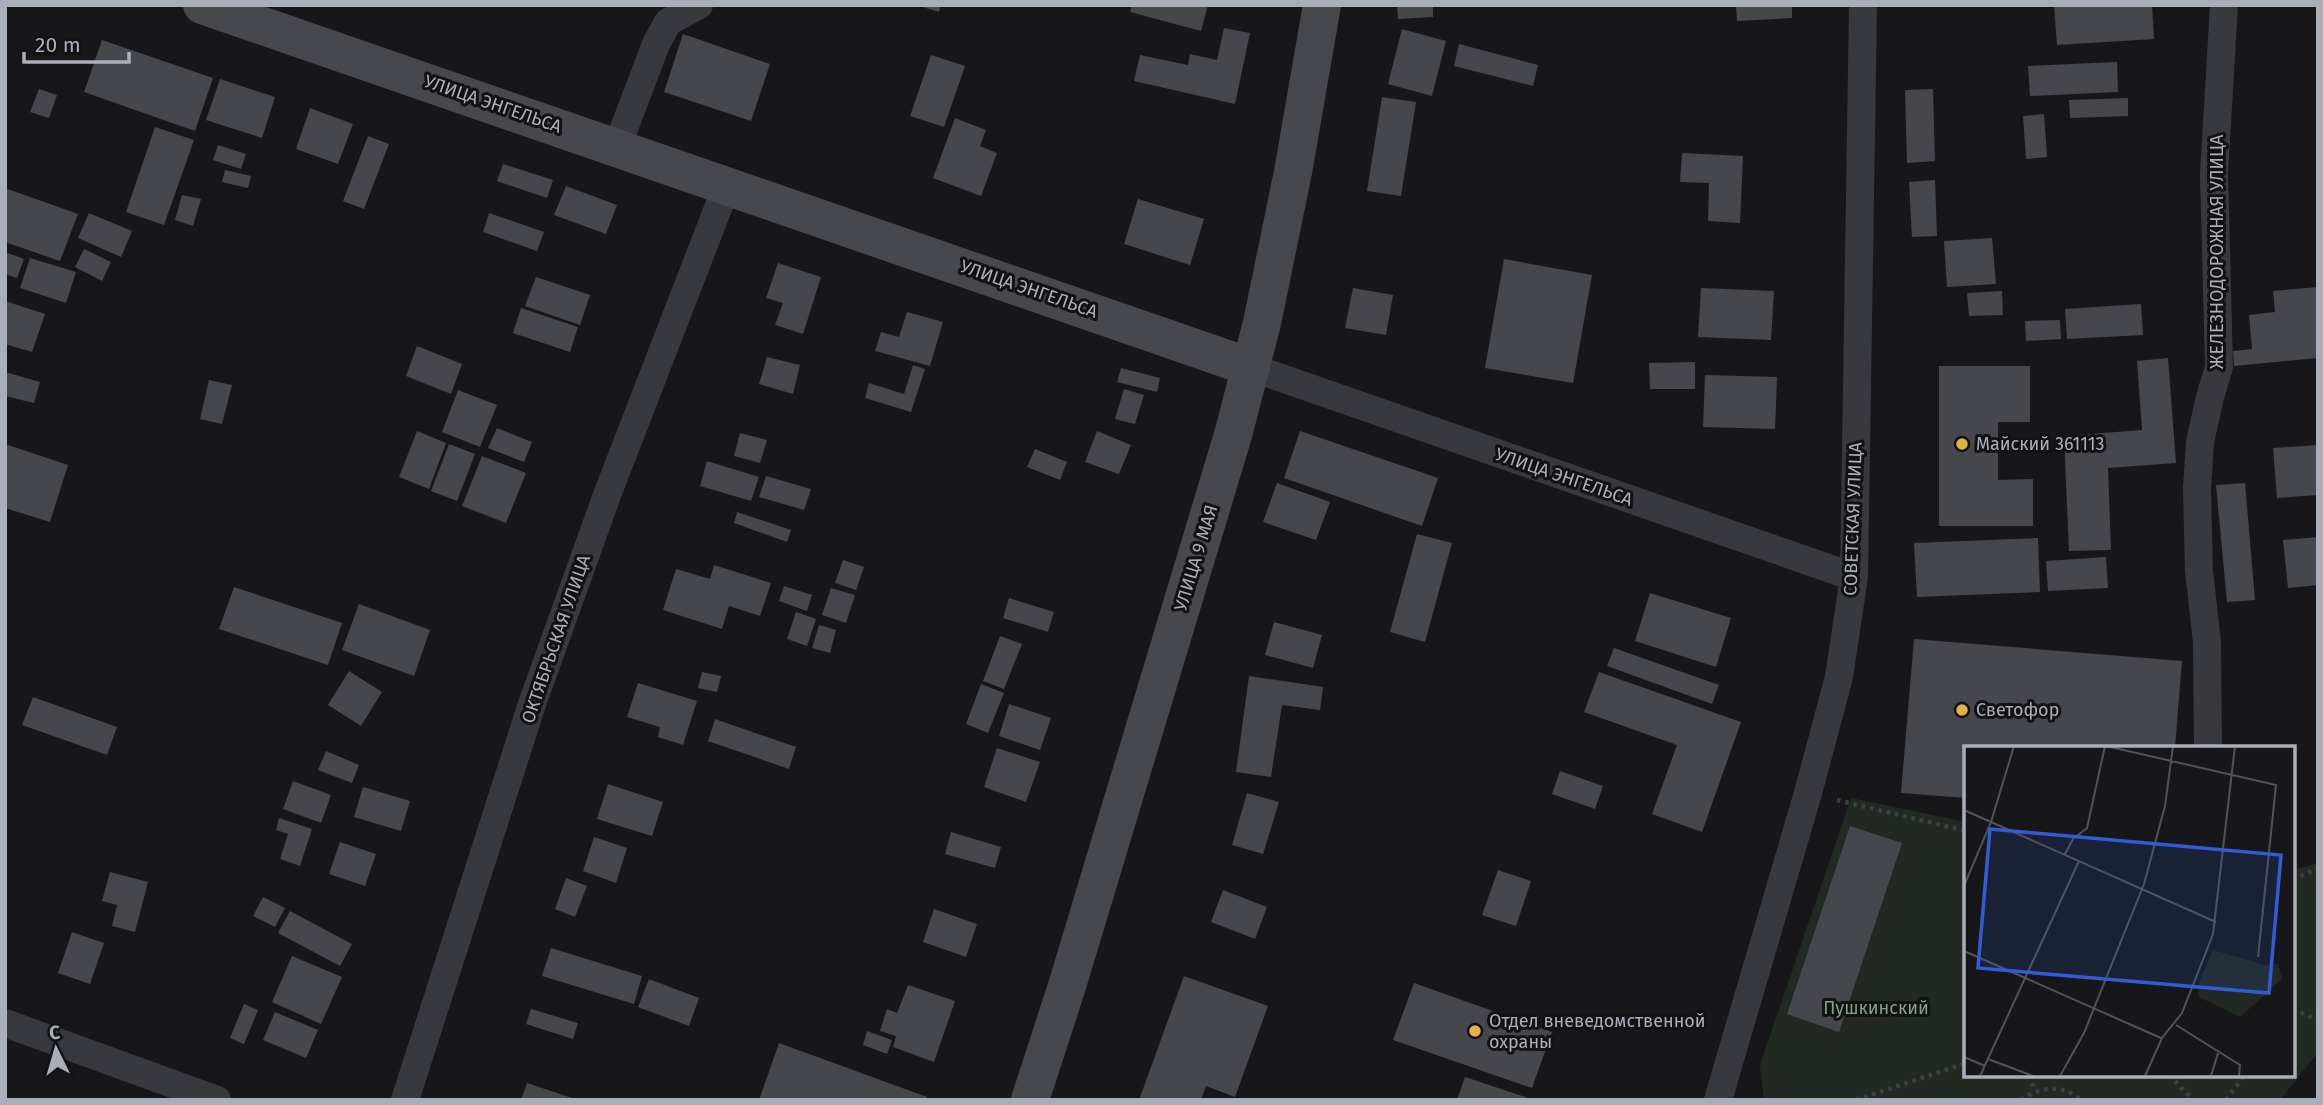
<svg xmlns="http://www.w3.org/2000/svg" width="2323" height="1105" font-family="'Fira Sans',sans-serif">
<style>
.green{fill:#222923}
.building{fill:#46474c}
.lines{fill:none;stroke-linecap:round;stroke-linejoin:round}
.path{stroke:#3f4044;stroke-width:4.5;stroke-dasharray:3.5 5;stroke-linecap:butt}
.street{stroke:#38393e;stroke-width:28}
.secondary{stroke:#47484d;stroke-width:38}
.poi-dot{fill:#e2b046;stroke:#121214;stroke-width:2.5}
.labels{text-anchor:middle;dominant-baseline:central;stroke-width:6;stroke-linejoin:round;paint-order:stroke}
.street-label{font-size:18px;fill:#aaaeb8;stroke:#121214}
.poi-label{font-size:18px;fill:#aaaeb8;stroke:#121214;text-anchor:start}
.park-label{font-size:18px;fill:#83a186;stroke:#121214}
.inset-road{fill:none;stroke:#525359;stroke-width:2}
.view{fill:#325cd3;fill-opacity:0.15;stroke:#325cd3;stroke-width:3.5}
.inset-edge{fill:none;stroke:#aaaeb8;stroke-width:3.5}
</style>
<rect width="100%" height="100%" fill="#171719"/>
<!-- green -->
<path class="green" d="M1851 798 1966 822V1075H2293V870L2318 863V1052L2280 1100H1764L1760 1065Z"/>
<!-- building -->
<path class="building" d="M916 5H941L939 12Z
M1132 5H1208L1201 31 1130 12Z
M1397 5H1433V17L1398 19Z
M1736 5H1792V18L1737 21Z
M2054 5H2152L2154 39 2057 45Z
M1224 28 1250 33 1235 104 1134 81 1140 55 1188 65 1190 54 1217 60Z
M1402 29 1446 41 1432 96 1388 84Z
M683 34 770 64 751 121 664 92Z
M102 40 213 78 195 131 84 92Z
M1459 44 1538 65 1533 86 1454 66Z
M931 55 965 66 944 127 910 116Z
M2117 62 2118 92 2030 96 2028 66Z
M220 79 275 97 262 138 206 120Z
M39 89 57 95 49 118 30 112Z
M1933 89 1935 161 1907 163 1905 90Z
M1382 97 1416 102 1401 196 1367 191Z
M2128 98V116L2070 118 2069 100Z
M310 108 353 124 338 164 296 149Z
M2044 114 2047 157 2026 159 2023 116Z
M955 118 986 130 980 146 997 153 981 196 933 178Z
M155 127 194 140 164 225 126 212Z
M368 136 389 144 364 209 343 201Z
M218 145 246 154 241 169 213 160Z
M1682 153 1743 156 1740 223 1708 221 1709 183 1680 182Z
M503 164 553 180 547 198 497 181Z
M225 170 251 176 248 188 222 182Z
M1935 180 1937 236 1912 237 1909 182Z
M566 186 617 205 606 234 554 215Z
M5 188 78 214 60 261 5 242Z
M182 195 201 199 193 226 175 220Z
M1138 199 1204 219 1190 265 1124 244Z
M89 213 132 231 121 257 78 238Z
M489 213 544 232 537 251 483 232Z
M1992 238 1996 284 1947 287 1944 241Z
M84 249 111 262 102 281 75 267Z
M5 252 24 259 17 278 5 274Z
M30 258 76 272 66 303 20 288Z
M1504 259 1592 275 1573 383 1485 368Z
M778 263 821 277 803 334 775 325 783 303 766 298Z
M536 277 590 295 580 325 525 306Z
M2318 287V358L2234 366 2233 351 2252 349 2249 315 2275 312 2273 291Z
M1353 288 1393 295 1386 335 1345 328Z
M1701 288 1774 291 1771 340 1698 337Z
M2002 291 2003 315 1969 316 1967 293Z
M5 301 45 314 32 352 5 344Z
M2141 304 2143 335 2067 339 2065 309Z
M521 308 578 327 570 352 513 333Z
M907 312 943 322 930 366 875 351 881 332 899 337Z
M2060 320 2061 339 2026 341 2025 321Z
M417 346 462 364 451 394 406 376Z
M767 357 800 365 793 394 759 384Z
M2168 358 2176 463 2108 468 2111 550 2069 551 2064 436 2142 430 2137 361Z
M1695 362V389H1650L1649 363Z
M913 365 925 369 911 412 865 398 869 383 904 394Z
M1939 366H2030V422H1998V480L2033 479V526H1939Z
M1121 368 1160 378 1157 392 1117 382Z
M5 372 40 382 34 403 5 396Z
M1705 375 1777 377 1775 429 1703 427Z
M209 380 232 385 222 424 200 419Z
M1124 389 1144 395 1135 424 1115 419Z
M458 390 497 405 480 447 442 432Z
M497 428 532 442 524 462 488 448Z
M417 431 446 443 429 489 399 477Z
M1097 431 1131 445 1119 474 1085 462Z
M1300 431 1438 478 1422 526 1284 478Z
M740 433 767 440 760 463 734 456Z
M5 444 68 465 50 522 5 508Z
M449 444 475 454 457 501 431 491Z
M2318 445V495L2277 498 2273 448Z
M1035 449 1067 462 1060 480 1027 467Z
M482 456 526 473 506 523 462 506Z
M707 461 759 477 751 501 700 486Z
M766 476 811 489 804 510 759 497Z
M1277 483 1330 502 1316 540 1263 522Z
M2245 483 2255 600 2227 602 2216 485Z
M737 512 791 530 787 542 734 523Z
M1417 534 1452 543 1425 642 1390 632Z
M2318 537V585L2288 588 2283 540Z
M2038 538 2040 592 1917 597 1914 543Z
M2106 557 2108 588 2048 591 2046 561Z
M843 560 864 567 856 590 835 583Z
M714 565 771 583 760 616 729 606 722 629 663 610 676 569 710 579Z
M784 586 812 595 807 611 779 601Z
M234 587 342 623 328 665 219 629Z
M831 588 855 595 846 623 822 615Z
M1650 593 1731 618 1716 667 1635 641Z
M1009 598 1054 612 1048 632 1003 618Z
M359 604 430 630 414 676 342 650Z
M796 612 816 619 807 646 787 639Z
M1274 622 1322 635 1313 668 1265 655Z
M819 625 836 630 830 653 812 648Z
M1000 636 1022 644 1004 689 983 681Z
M1914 639 2182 661 2175 748H1966V798L1901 793Z
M1614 648 1719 685 1712 704 1607 666Z
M349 671 382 692 361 726 328 705Z
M702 672 721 676 717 692 698 688Z
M1599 672 1741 722 1702 832 1652 814 1677 745 1584 712Z
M1249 676 1323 687 1320 710 1282 705 1271 777 1236 772Z
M638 683 697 701 683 745 658 737 660 727 627 717Z
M981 684 1004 693 988 733 966 724Z
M33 697 117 727 107 755 22 725Z
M1009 704 1051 718 1040 750 999 736Z
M715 719 796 747 789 769 708 741Z
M997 748 1040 762 1026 802 984 787Z
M326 751 359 765 352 783 318 770Z
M1560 771 1603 786 1595 809 1552 794Z
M293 781 331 795 321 823 283 809Z
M608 784 663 802 652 836 597 819Z
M363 787 410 801 401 831 354 817Z
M1247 793 1279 802 1263 854 1232 845Z
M279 818 312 829 300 866 280 859 288 834 276 830Z
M1850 826 1902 843 1839 1032 1787 1014Z
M951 832 1001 847 995 868 945 854Z
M594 837 627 848 616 883 583 871Z
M340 842 376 854 365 886 329 874Z
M1498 870 1531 881 1516 926 1482 915Z
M110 872 148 882 135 932 112 926 117 905 102 901Z
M566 878 587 886 575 917 555 909Z
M1223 890 1267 907 1255 939 1211 922Z
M263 897 285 908 275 927 253 916Z
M934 909 977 924 966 957 923 942Z
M290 911 352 944 340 966 278 933Z
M72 932 104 943 90 984 58 973Z
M551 948 642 976 634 1004 542 976Z
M292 956 342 977 321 1024 272 1002Z
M1184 976 1268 1006 1235 1097 1206 1086 1201 1100H1139Z
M649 979 699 998 689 1026 638 1007Z
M1414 983 1552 1032 1532 1088 1393 1040Z
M908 985 955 1001 934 1062 893 1047 896 1036 880 1031 887 1009 897 1013Z
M244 1004 258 1010 244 1044 230 1038Z
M531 1009 578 1023 573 1039 526 1024Z
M275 1012 318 1030 306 1058 263 1040Z
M867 1031 892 1040 887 1054 863 1045Z
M779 1043 927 1097 926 1100H759Z
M1465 1077 1531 1099V1100H1457Z
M527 1083 575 1099V1100H521Z"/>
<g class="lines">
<!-- path -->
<path class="path" d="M1837 800 1966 831
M2293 880 2318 868
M2293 1009 2318 1020
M2029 1075 2035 1091
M2169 1075 2193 1100
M1856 1100 1966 1063
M2021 1100C2039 1087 2063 1083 2080 1100
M2226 1100 2245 1075"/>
<!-- street -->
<path class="street" d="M617 147 656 44 668 22 699 5
M1250 367 1854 577
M2208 748 2207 642 2199 571 2197 488 2200 442 2210 397 2219 367 2214 174 2224 5
M5 1023 217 1100
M405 1100 532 704 607 495 727 185
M1718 1100 1808 793 1839 677 1854 577 1863 5"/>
<!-- secondary -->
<path class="secondary" d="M202 5 1250 367
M1030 1100 1067 986 1233 435 1262 323 1293 172 1322 5"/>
</g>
<!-- markers -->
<g class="poi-dot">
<circle cx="1962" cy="444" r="7"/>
<circle cx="1962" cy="710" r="7"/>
<circle cx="1475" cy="1031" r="7"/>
</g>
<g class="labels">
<!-- street labels -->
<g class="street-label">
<text transform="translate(493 104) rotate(19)">УЛИЦА ЭНГЕЛЬСА</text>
<text transform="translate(2217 252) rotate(-90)">ЖЕЛЕЗНОДОРОЖНАЯ УЛИЦА</text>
<text transform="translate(1029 289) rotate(19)">УЛИЦА ЭНГЕЛЬСА</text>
<text transform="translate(1564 477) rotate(19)">УЛИЦА ЭНГЕЛЬСА</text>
<text transform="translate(1853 519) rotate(-88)">СОВЕТСКАЯ УЛИЦА</text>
<text transform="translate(1196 558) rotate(-73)">УЛИЦА 9 МАЯ</text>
<text transform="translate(556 639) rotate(-71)">ОКТЯБРЬСКАЯ УЛИЦА</text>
</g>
<!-- poi labels -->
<g class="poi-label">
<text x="1976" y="444">Майский 361113</text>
<text x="1976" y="710">Светофор</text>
<text x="1489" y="1021">Отдел вневедомственной<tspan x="1489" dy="21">охраны</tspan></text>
</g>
<!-- park labels -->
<g class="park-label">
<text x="1876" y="1008">Пушкинский</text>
</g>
</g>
<!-- overview -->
<g transform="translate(1964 746)">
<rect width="331" height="331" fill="#171719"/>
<path d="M249 204 301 219 314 218 318 233 276 271 235 251V236Z" fill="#222923"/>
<path class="inset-road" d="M142 0 312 39 294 211M0 64 252 176M101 108 109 93 123 82 141 0M0 140 27 76 50 0M0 205 197 292M212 279 276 319 275 330M0 311 21 320M24 313 69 330M16 330 115 115M96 330 120 287 180 138 201 60 209 0M181 330 198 292 218 267 249 188 271 0M247 330 254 307"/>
<path class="view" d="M26 83 317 109 305 247 14 222Z"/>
<rect width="331" height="331" class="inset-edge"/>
</g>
<!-- border -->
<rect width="2323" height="1105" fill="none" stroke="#aaaeb8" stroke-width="14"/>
<!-- north arrow -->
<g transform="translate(56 1049) rotate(355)" stroke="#121214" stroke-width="5" paint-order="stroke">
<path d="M0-5L12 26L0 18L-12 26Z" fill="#aaaeb8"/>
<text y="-10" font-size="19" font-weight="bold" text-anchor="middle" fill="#aaaeb8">С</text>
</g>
<!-- scale -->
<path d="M24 52v10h105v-10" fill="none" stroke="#aaaeb8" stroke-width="3.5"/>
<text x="35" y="52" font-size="21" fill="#aaaeb8" stroke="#121214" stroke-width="5" paint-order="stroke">20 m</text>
</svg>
